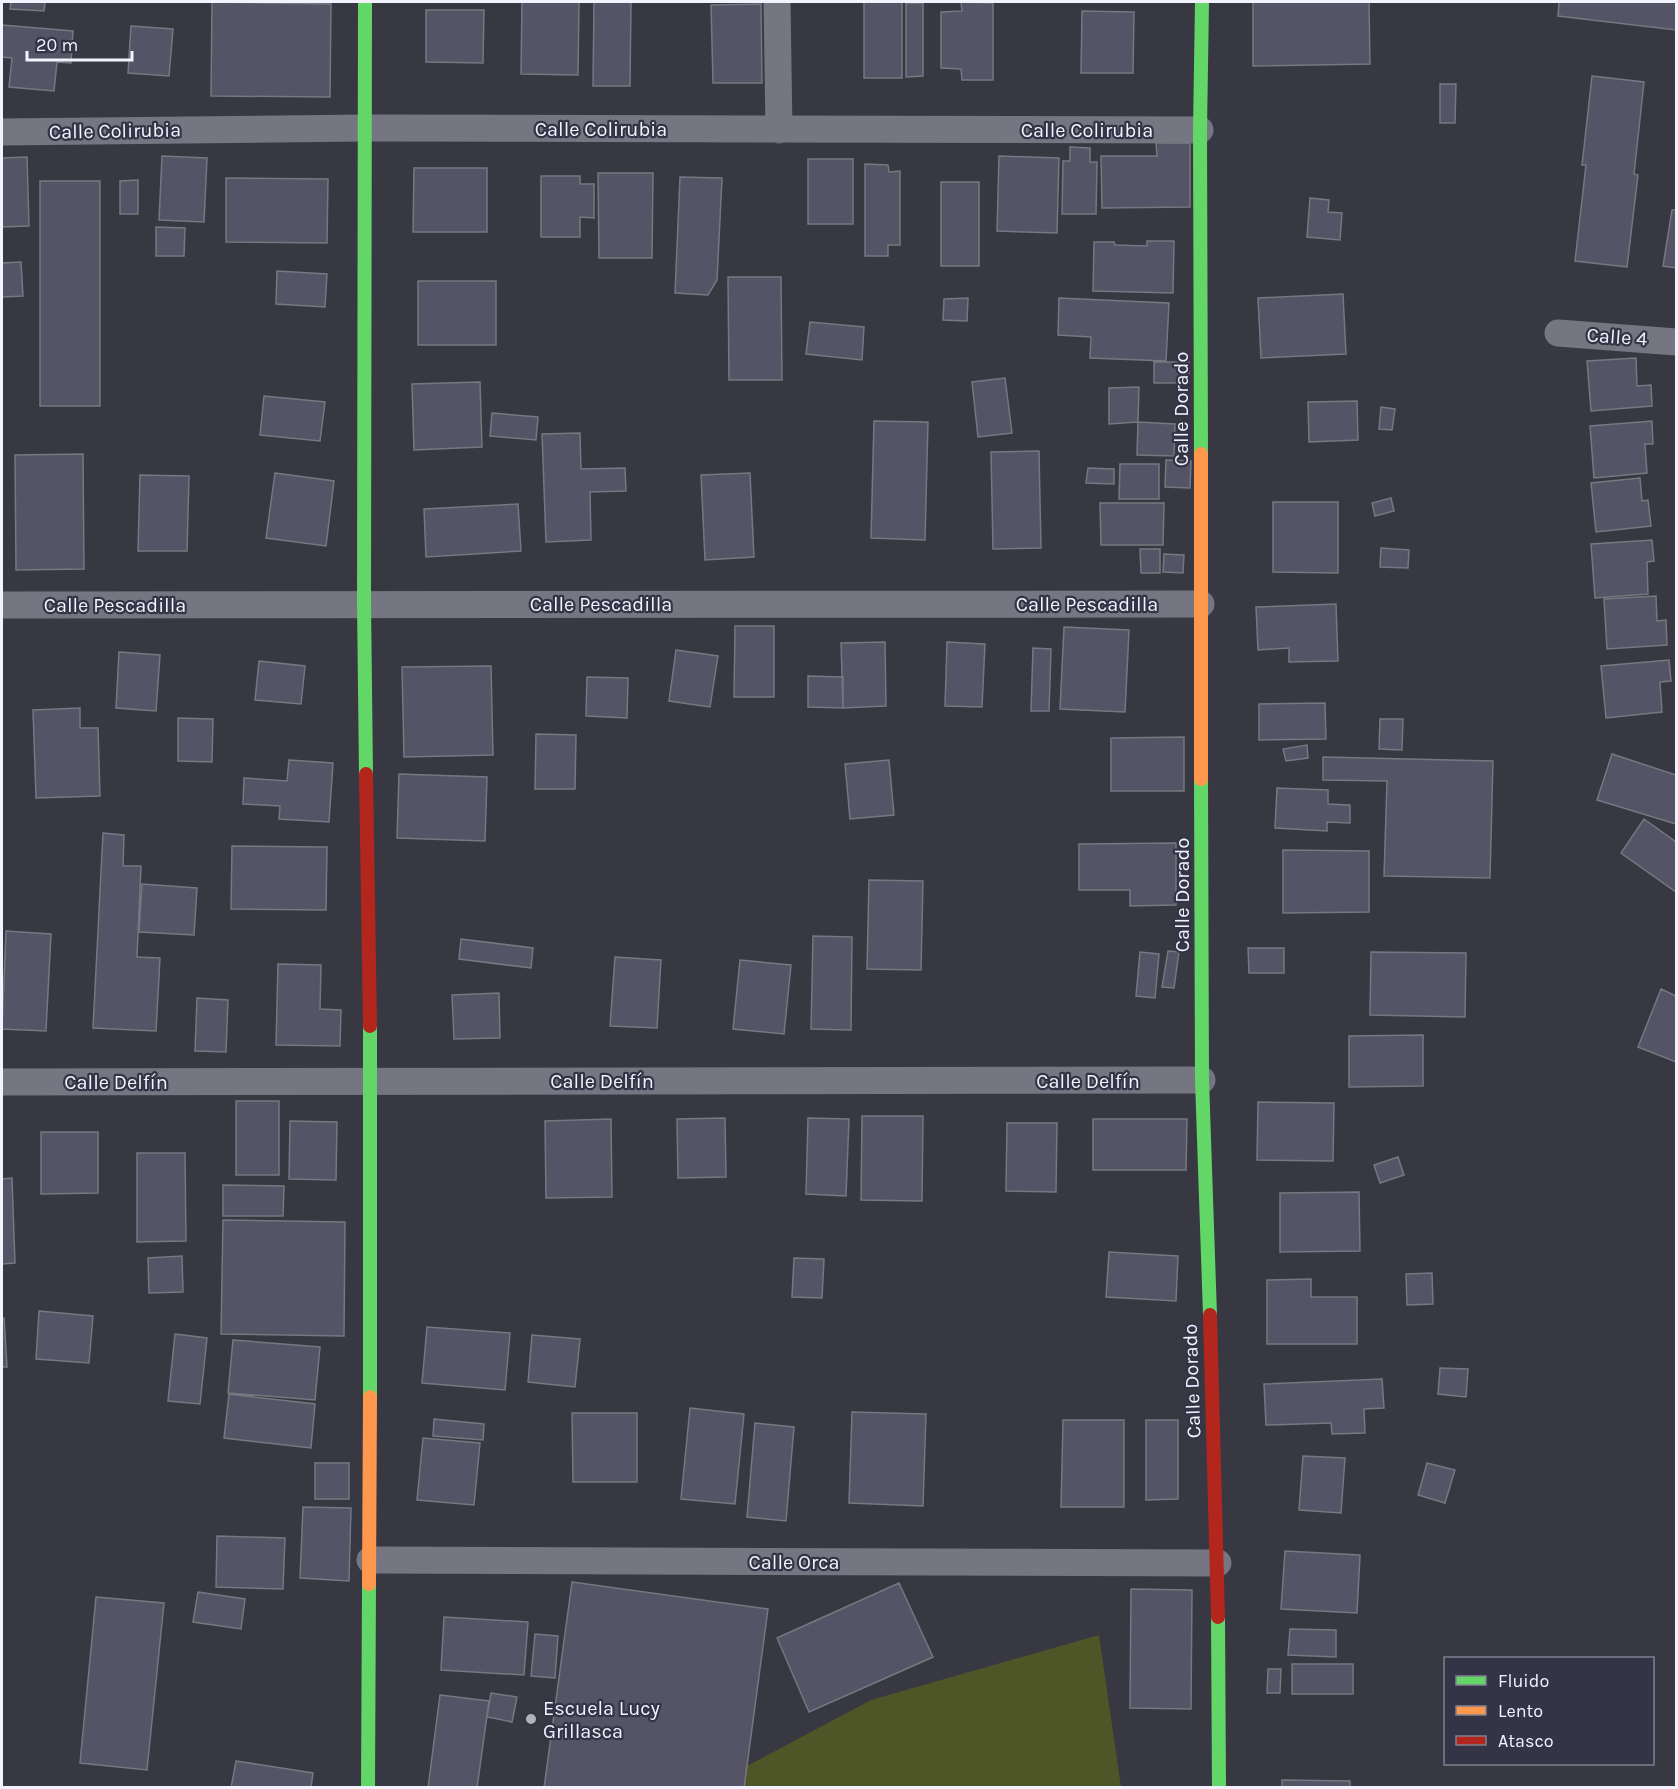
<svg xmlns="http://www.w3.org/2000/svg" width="1678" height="1789" font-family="Karla,sans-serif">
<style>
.green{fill:#4e5526}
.building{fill:#555466;stroke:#777780;stroke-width:1.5}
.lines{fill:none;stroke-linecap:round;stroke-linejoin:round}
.street{stroke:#767682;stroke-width:27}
.fast{stroke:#63d668;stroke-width:14}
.slow{stroke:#ff974d;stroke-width:14}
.jam{stroke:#b3261e;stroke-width:14}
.poi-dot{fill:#b1b2bc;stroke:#343446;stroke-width:2}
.labels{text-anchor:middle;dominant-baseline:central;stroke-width:4.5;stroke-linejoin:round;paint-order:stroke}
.street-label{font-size:20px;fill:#f2f3fe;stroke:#343446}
.poi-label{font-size:20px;fill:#f2f3fe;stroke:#343446;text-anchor:start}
</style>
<rect width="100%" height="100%" fill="#383842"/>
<!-- green -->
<path class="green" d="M1099 1635 1121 1787 744 1788 747 1766 871 1700Z"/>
<!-- building -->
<path class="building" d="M11 2H45L44 11 10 9Z
M212 2 331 4 330 97 211 96Z
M267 2H331V4L267 3Z
M522 2H579L578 75 521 74Z
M594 2H631L630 86H593Z
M864 2H902V78H864Z
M961 2 993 3V80H962L961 69 941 68V12L962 11Z
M1253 2H1369L1370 64 1253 66Z
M1559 2H1676V30L1558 16Z
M906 3H923V76L906 77Z
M761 4 762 83H713L711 5Z
M426 10H484L483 63 426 62Z
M1082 11 1134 12 1133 73H1081Z
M2 25 73 31 71 63 57 62 54 91 9 87 12 58 2 57Z
M131 26 173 29 169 76 128 73Z
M1592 76 1644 82 1634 174 1638 175 1627 267 1575 261 1586 165H1582Z
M1440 84H1456L1455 123H1440Z
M1156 143H1190V207L1102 208 1101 156H1157Z
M1070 147 1090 148V162H1097L1096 214H1062L1063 161H1070Z
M162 156 207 158 204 222 159 220Z
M999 156 1059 158 1057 233 997 231Z
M27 157 29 226 2 227V158Z
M808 159H853V224H808Z
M865 164 888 165 889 172 900 171V245H888V256H865Z
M414 168H487V232H413Z
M598 173H653L652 258H599Z
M541 176H580V184H594V218L580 217V237H541Z
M680 177 722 178 717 280 708 295 675 293Z
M226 178 328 179 327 243 226 242Z
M138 180V214H120V181Z
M40 181H100V406H40Z
M941 182H979V266H941Z
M1310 198 1329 200 1328 212 1342 213 1340 240 1307 237Z
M1672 210H1676V268L1663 266Z
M156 227 185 228 184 256H156Z
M1147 241H1174L1173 293 1093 291 1094 242H1114L1115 245 1147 246Z
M21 262 23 296 2 297V263Z
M277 271 327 274 325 307 276 304Z
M728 277H781L782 380H729Z
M418 281H496V345H418Z
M1343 294 1346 354 1261 358 1258 298Z
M968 298 967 321 943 320 944 299Z
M1059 298 1169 303 1166 361 1090 358 1091 337 1058 335Z
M810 322 864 327 862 360 806 354Z
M1636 358 1637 386 1651 385 1652 406 1591 411 1587 361Z
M1154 362H1189V383H1154Z
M1005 378 1012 433 978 437 972 382Z
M480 382 482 447 414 450 412 384Z
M1139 387 1138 422 1109 424V388Z
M264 396 325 402 320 441 260 435Z
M1357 401 1358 440 1309 442 1308 402Z
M1381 407 1395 409 1392 430 1379 429Z
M492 413 538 417 536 440 490 436Z
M874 421 928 422 925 540 871 538Z
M1652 421 1653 444H1645L1647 473 1594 478 1590 426Z
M1138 422 1175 424 1174 456 1137 455Z
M580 433 581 469 625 468 626 491 590 492 591 540 546 542 542 434Z
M1039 451 1041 548 993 549 991 452Z
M83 454 84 569 16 570 15 455Z
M1166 460 1191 461 1190 488 1165 487Z
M1120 464H1159V499H1119Z
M1088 468 1114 469V484L1086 483Z
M275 473 334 481 326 546 266 538Z
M750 473 754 557 705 560 701 475Z
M140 475 189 476 187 551H138Z
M1640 478 1642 501 1648 500 1651 526 1596 532 1591 483Z
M1391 498 1394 511 1375 516 1372 503Z
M1273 502H1338V573L1273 572Z
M1100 503H1164L1163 545H1101Z
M518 504 521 551 426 557 424 509Z
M1652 540 1654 561 1647 562 1648 594 1595 598 1591 544Z
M1381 548 1409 550 1408 568 1380 567Z
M1140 549H1160V573H1141Z
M1164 554 1184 555 1183 573 1163 572Z
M1656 596 1657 621 1666 620 1667 645 1607 649 1604 599Z
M1336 604 1338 661 1289 662V648L1258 650 1256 607Z
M735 626H774V697H734Z
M1064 627 1129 630 1125 712 1060 709Z
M885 642 886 706 843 708 841 643Z
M947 642 985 644 982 707 945 706Z
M1033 648 1051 649 1049 711H1031Z
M676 650 718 656 710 707 669 701Z
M119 652 160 655 156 711 116 708Z
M1669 660 1671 681 1660 682 1662 712 1606 718 1601 666Z
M259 661 305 666 301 704 255 700Z
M491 666 493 755 404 757 402 667Z
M808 676 843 677V708L808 707Z
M587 677 628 678 627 718 586 716Z
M1325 703 1326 739 1259 740V704Z
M80 708V728H98L100 796 36 798 33 710Z
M178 718 213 719 212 762 178 761Z
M1380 719H1403L1402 750 1379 749Z
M536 734 576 735 575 789H535Z
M1184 737V791H1111V738Z
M1307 745 1308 758 1286 761 1283 749Z
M1612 754 1676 775V824L1597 800Z
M1323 757 1493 761 1490 878 1384 876 1387 781 1323 780Z
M289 760 333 763 329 822 279 819 280 806 243 804 244 778 287 781Z
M889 760 894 815 850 819 845 764Z
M399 774 487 777 485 841 397 838Z
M1277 788 1328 790V804L1350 805V823L1327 822V831L1275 828Z
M1644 819 1676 842V892L1621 853Z
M103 833 124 835 123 866H141L137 957 160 958 156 1031 93 1028Z
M1176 843V905L1130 906V890H1079V844Z
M232 846 327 847 326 910 231 909Z
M1283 850 1369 851V912L1283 913Z
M869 880 923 881 921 970 867 969Z
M142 884 197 888 194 935 139 932Z
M6 931 51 934 46 1031 2 1029Z
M813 936 852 937 851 1030 811 1029Z
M461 939 533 948 531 968 459 959Z
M1248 948H1284V973H1249Z
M1168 951 1179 952 1174 988 1162 987Z
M1140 952 1159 954 1155 998 1136 996Z
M1371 952 1466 953 1465 1017 1370 1015Z
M615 957 661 960 657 1028 610 1026Z
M740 960 791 965 784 1034 733 1029Z
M278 964 321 965 320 1009 341 1010 340 1046 276 1045Z
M1661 989 1676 996V1062L1638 1047Z
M499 993 500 1038 454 1039 452 995Z
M197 998 228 1000 226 1052 195 1051Z
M1423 1035V1086L1349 1087V1036Z
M236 1101H279V1175H236Z
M1258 1102 1334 1103 1333 1161 1257 1160Z
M862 1116H923L922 1201 861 1200Z
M725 1118 726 1177 678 1178 677 1119Z
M808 1118 849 1119 846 1196 806 1194Z
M611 1119 612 1197 546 1198 545 1121Z
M1093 1119H1187L1186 1170H1093Z
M290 1121 337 1122 336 1180 289 1179Z
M1007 1123H1057L1056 1192 1006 1191Z
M41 1132H98V1193L41 1194Z
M137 1153H185L186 1241 137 1242Z
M1398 1157 1404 1175 1380 1183 1374 1165Z
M12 1178 15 1263 2 1264V1179Z
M223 1185 284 1186 283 1216H223Z
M1359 1192 1360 1251 1280 1252V1193Z
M223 1220 345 1222 344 1336 221 1334Z
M1109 1252 1178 1256 1176 1301 1106 1297Z
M182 1256 183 1292 149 1293 148 1258Z
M794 1258 824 1259 822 1298 792 1297Z
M1432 1273 1433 1304 1407 1305 1406 1274Z
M1311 1279V1297H1357V1344H1267V1280Z
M39 1311 93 1316 89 1363 36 1359Z
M2 1318H4L7 1367H2Z
M427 1327 510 1333 505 1390 422 1383Z
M175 1334 207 1338 200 1404 168 1401Z
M532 1335 580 1339 575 1387 528 1382Z
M233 1340 320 1347 315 1400 228 1393Z
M1440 1368 1468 1369 1466 1397 1438 1394Z
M1382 1379 1384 1408 1364 1409 1365 1433 1332 1434 1331 1423 1266 1425 1264 1384Z
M229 1394 315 1404 311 1448 224 1438Z
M690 1408 744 1414 735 1504 681 1499Z
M852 1412 926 1414 923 1506 849 1503Z
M572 1413H637V1482H573Z
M434 1419 484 1424 483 1440 433 1436Z
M1063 1420H1124V1507H1061Z
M1146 1420H1178V1499L1146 1500Z
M755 1423 794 1427 786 1521 747 1517Z
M423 1438 480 1443 474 1505 417 1500Z
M1303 1456 1345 1458 1341 1513 1299 1510Z
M315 1463H349V1499H315Z
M1427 1463 1455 1470 1445 1503 1418 1495Z
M303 1507 351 1508 349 1581 300 1578Z
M217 1536 285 1538 283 1589 216 1587Z
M1285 1551 1360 1555 1357 1613 1281 1609Z
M572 1582 768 1609 744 1788H544Z
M899 1583 933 1657 809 1712 777 1638Z
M1131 1589 1192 1590 1191 1709 1130 1708Z
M198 1592 245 1599 241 1629 193 1622Z
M96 1597 164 1603 147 1770 80 1763Z
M444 1617 528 1622 524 1675 441 1670Z
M1290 1629 1336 1630V1657L1288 1655Z
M535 1634 558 1636 555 1678 531 1676Z
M1292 1664H1353V1694H1292Z
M1268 1669H1281L1280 1693H1267Z
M491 1693 517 1697 512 1722 487 1717Z
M440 1695 489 1701 477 1788H428Z
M236 1761 313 1773 311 1788H231Z
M1282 1780 1350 1781V1788H1282Z"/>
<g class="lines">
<!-- street -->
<path class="street" d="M777 2 779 130
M2 132 366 128 1200 130
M1558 333 1676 342
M2 605 1201 604
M2 1082 1202 1080
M370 1560 1218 1563"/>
<!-- fast -->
<path class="fast" d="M365 2 364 603 366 774
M1201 454 1200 130 1202 2
M1201 779 1202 1080 1210 1315
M370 1397V1026
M1218 1617 1219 1788
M368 1788 369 1584"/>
<!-- slow -->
<path class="slow" d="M1201 454V779
M369 1584 370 1397"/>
<!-- jam -->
<path class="jam" d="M366 774 370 1026
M1210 1315 1218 1617"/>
</g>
<!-- markers -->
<circle class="poi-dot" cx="531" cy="1719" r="6"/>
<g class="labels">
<!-- street labels -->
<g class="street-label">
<text x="601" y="129">Calle Colirubia</text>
<text x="1087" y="130">Calle Colirubia</text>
<text transform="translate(115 131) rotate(-1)">Calle Colirubia</text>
<text transform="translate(1617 337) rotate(4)">Calle 4</text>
<text transform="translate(1181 409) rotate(-90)">Calle Dorado</text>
<text x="601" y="604">Calle Pescadilla</text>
<text x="1087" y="604">Calle Pescadilla</text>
<text x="115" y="605">Calle Pescadilla</text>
<text transform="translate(1182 895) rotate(-90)">Calle Dorado</text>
<text x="602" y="1081">Calle Delfín</text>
<text x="1088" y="1081">Calle Delfín</text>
<text x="116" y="1082">Calle Delfín</text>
<text transform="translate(1192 1381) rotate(-92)">Calle Dorado</text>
<text x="794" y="1562">Calle Orca</text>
</g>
<!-- poi labels -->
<g class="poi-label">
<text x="543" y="1708">Escuela Lucy<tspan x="543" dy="23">Grillasca</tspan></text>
</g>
</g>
<!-- border -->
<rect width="1678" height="1789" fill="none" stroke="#f2f3fe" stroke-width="6"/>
<!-- legend -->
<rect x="1444" y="1657" width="210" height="108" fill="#343446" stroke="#808090" stroke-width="1.5"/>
<rect x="1456" y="1676" width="30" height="9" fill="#63d668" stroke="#808090" stroke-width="1.5"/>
<text x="1498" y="1687" font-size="18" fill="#f2f3fe">Fluido</text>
<rect x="1456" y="1706" width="30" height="9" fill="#ff974d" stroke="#808090" stroke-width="1.5"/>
<text x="1498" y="1717" font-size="18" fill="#f2f3fe">Lento</text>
<rect x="1456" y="1736" width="30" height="9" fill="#b3261e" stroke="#808090" stroke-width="1.5"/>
<text x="1498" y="1747" font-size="18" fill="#f2f3fe">Atasco</text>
<!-- scale -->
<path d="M27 51v9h105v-9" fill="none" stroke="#f2f3fe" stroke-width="3"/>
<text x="36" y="51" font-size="18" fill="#f2f3fe" stroke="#343446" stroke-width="4.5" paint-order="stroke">20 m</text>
</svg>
